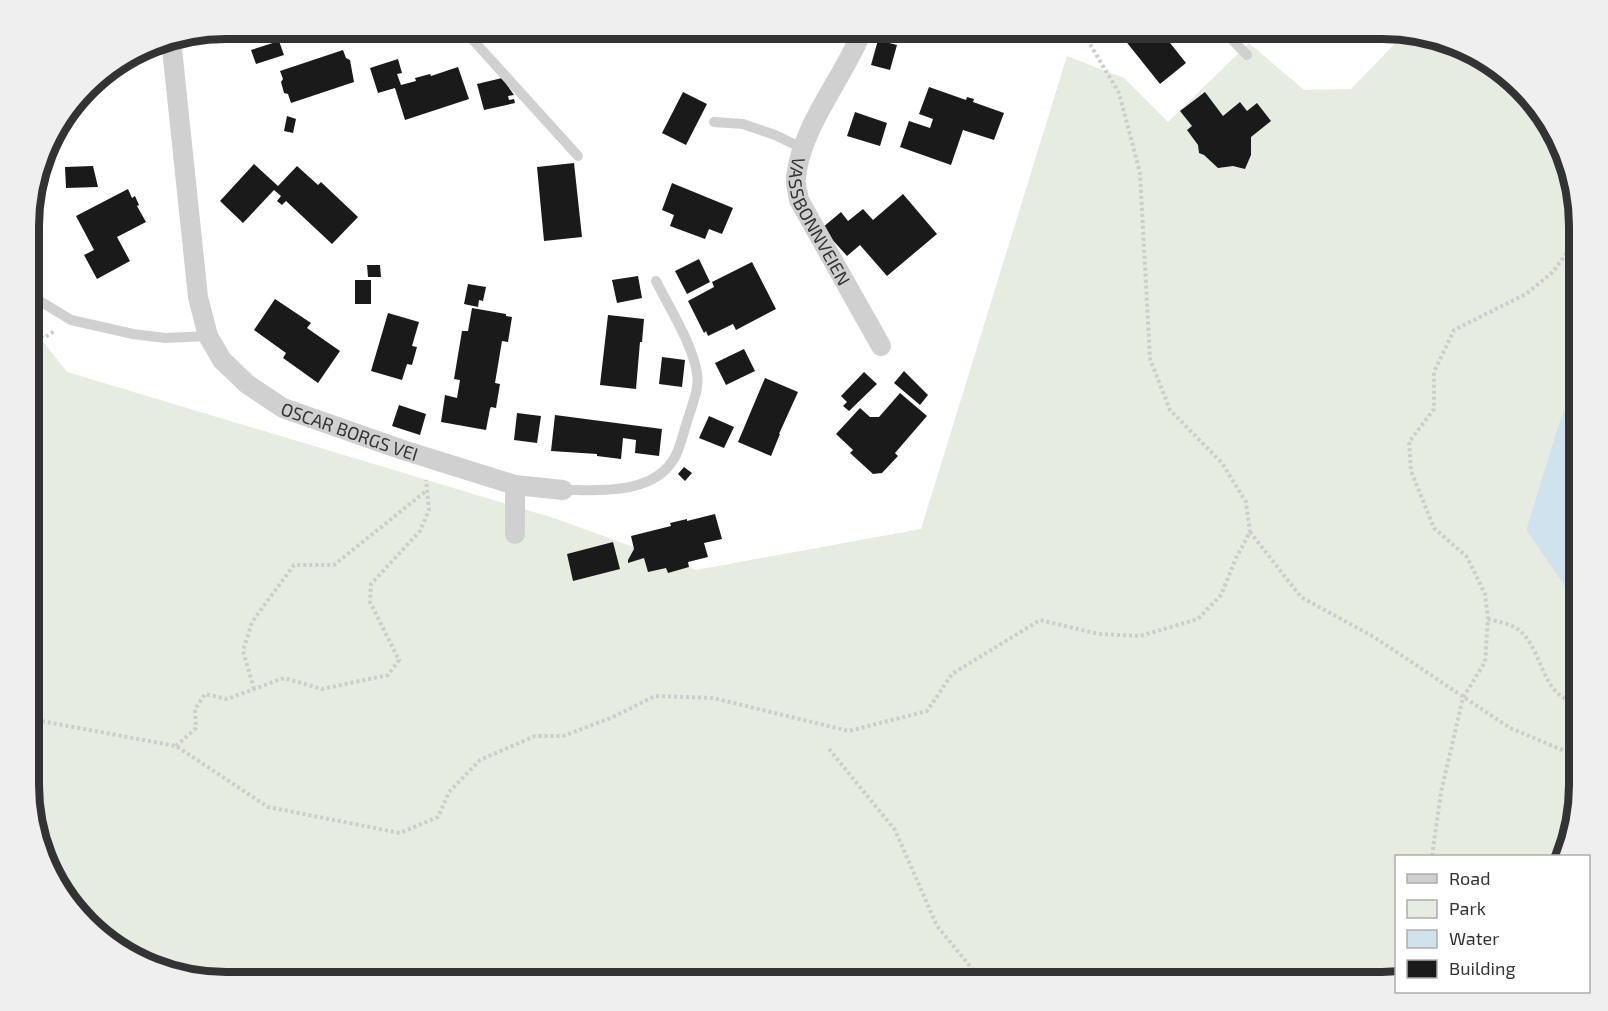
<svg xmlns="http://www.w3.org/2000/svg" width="1608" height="1011" font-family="'Exo 2',sans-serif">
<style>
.green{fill:#e6ecdf}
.water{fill:#cfe2ee}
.building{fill:#1a1a1a}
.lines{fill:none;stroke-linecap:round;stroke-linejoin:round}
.path{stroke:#cdcdcd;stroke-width:4;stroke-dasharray:3 3;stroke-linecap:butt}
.lane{stroke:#d0d0d0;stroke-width:10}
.street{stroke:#d0d0d0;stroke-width:20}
.labels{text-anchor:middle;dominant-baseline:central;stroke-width:6;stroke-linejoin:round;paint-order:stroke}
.street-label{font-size:18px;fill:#333;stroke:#fff}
.rim{fill:none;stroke:#333;stroke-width:8}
</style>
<rect width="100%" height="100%" fill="#fff"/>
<!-- green -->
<path class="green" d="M1406 32 1445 39 1492 62 1553 127 1579 212V375L1559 423 1526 530 1574 600 1579 603V798L1559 856H1396V982H225L163 972 116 949 55 884 30 811V325L67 372 557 519 696 570 921 529 1067 56 1124 78 1168 122 1249 43 1304 90 1351 89Z"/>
<!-- water -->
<path class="water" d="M1579 375V603L1574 600 1526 530 1559 423Z"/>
<!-- building -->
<path class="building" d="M1116 29H1159L1186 63 1160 84Z
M878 40 897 45 890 70 871 65Z
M279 41 284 55 256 64 251 50Z
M343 50 346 58 350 60 354 82 291 103 288 94 284 93 281 82 283 79 280 71Z
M398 59 402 73 397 74 401 85 416 81 415 78 430 74 431 76 458 67 469 99 405 120 395 88 378 93 370 68Z
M502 78 514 95 508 96 509 100 514 99 515 103 484 110 477 84Z
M929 87 966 100 967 97 974 99 973 102 1004 113 994 140 963 130 951 165 900 147 909 121 930 128 933 119 919 114Z
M683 92 707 104 686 145 662 133Z
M1205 92 1223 116 1240 102 1247 111 1257 103 1271 121 1251 137V155L1245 169 1233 166 1218 168 1204 155 1199 153 1198 145 1187 130 1192 126 1180 111Z
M855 112 887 123 880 146 847 136Z
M287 116 296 119 293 133 284 131Z
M574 163 582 237 544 241 537 167Z
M254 164 278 186 297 166 318 185 321 182 358 217 332 244 286 201 282 205 277 201 281 196 274 190 243 223 220 201Z
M93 166 98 187 66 188 65 167Z
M672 183 733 208 722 234 709 229 705 239 670 226 674 215 662 210Z
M128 189 132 198 135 196 139 205 137 206 146 222 117 237 130 261 97 279 84 255 94 250 76 216Z
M903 194 937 234 887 276 860 245 847 256 822 228 841 212 848 221 863 209 873 220Z
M699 259 710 282 687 294 675 271Z
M752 262 776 309 736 330 733 324 708 336 706 331 704 333 688 301 714 287 712 282Z
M367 265H380L381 277H368Z
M638 276 642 298 617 303 612 280Z
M355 280H371V304H355Z
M468 284 486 287 483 301 479 300 478 307 464 304Z
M275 299 311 323 307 328 340 351 318 383 283 358 286 353 254 330Z
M472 308 506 314V316L512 317 508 342 502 341 495 383 500 384 496 408 491 407 490 409 486 430 441 422 445 395 457 398 460 380 454 379 462 331H468Z
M388 313 419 322 412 346 417 347 412 365 407 364 402 380 371 371Z
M608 315 644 319 642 342H640L636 389 600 385Z
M744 349 755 371 726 385 715 363Z
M662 357 685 360 682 387 659 384Z
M904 371 928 395 920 405 894 383Z
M864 372 877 384 849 411 843 406 847 402 841 396Z
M765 378 798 392 779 434H780L771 456 738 442Z
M900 393 927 416 895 453 898 456 882 473 873 474 850 453 853 450 836 434 860 408 870 417H879Z
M399 405 426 414 420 435 392 426Z
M517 413 541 416 537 443 514 440Z
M555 415 662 429 659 456 635 453 636 440 623 438 621 459 597 456V454L551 451Z
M709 416 734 427 724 448 699 438Z
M684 467 692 473 685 481 678 474Z
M715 514 722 539 704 543 708 557 688 562 689 567 668 573 666 568 648 572 644 558 628 563V560L634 549 631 536 671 526 670 523 687 519V521Z
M613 542 620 569 573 581 567 554Z"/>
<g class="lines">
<!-- path -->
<path class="path" d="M1081 29 1119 93 1140 173 1150 359 1170 410 1222 463 1246 502 1250 532
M30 331 44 338 56 330
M1488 619C1498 622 1512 624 1519 630 1544 650 1541 700 1579 702
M254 689 243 651 252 622 294 565H334L426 491
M30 719 176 746 268 807 400 833 438 817 449 792 480 760 535 736H563L613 717 655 696 713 698 849 731 927 711 952 674 1040 620 1099 634 1140 636 1198 619 1221 595 1236 558 1250 532 1301 597 1374 637 1510 728 1579 757
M176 746 196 728 195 709 205 694 227 699 284 678 322 689 388 675 399 660 370 602 371 584 420 531 429 510 426 480
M829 749 895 830 937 926 983 982
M1432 856 1441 792 1463 698 1485 662 1488 619 1485 594 1467 557 1434 528 1411 471 1409 442 1434 409V372L1454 330 1526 294 1553 272 1579 236"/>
<!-- lane -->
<path class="lane" d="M463 29 578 156
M1222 29 1247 55
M714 122 743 124 775 135 802 148
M30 295 71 320 133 334 165 338 208 336
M563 490C601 490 654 495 675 457 681 446 683 433 687 422 691 407 700 389 697 373 692 343 670 309 656 281"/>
<!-- street -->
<g class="street">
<path id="s1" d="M863 29C844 78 802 124 796 177 795 184 798 192 799 200L881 346"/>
<path id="s2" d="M171 39 198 297 208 336 222 360 247 384 283 408 403 450 515 485 563 490"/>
<path d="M515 534V485"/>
</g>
</g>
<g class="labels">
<!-- street labels -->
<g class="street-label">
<text stroke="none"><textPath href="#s1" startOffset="213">VASSBONNVEIEN</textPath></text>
<text stroke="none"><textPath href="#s2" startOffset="476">OSCAR BORGS VEI</textPath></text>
</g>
</g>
<!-- crop -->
<path d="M0 0H1608V1011H0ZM226 39H1382A187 187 0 0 1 1569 226V785A187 187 0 0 1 1382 972H226A187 187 0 0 1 39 785V226A187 187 0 0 1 226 39Z" fill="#efefef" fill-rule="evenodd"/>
<path class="rim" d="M226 39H1382A187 187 0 0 1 1569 226V785A187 187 0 0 1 1382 972H226A187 187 0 0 1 39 785V226A187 187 0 0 1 226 39Z"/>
<!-- legend -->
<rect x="1395" y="855" width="195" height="138" fill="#ffffff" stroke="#adadad" stroke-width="1.5"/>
<rect x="1407" y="874" width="30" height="9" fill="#d0d0d0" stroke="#adadad" stroke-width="1.5"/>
<text x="1449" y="885" font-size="18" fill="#333333">Road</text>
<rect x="1407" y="900" width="30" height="18" fill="#e6ecdf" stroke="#adadad" stroke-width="1.5"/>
<text x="1449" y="915" font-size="18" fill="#333333">Park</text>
<rect x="1407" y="930" width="30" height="18" fill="#cfe2ee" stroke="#adadad" stroke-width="1.5"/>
<text x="1449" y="945" font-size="18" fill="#333333">Water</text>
<rect x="1407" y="960" width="30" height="18" fill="#1a1a1a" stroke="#adadad" stroke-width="1.5"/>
<text x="1449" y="975" font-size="18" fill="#333333">Building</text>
</svg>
